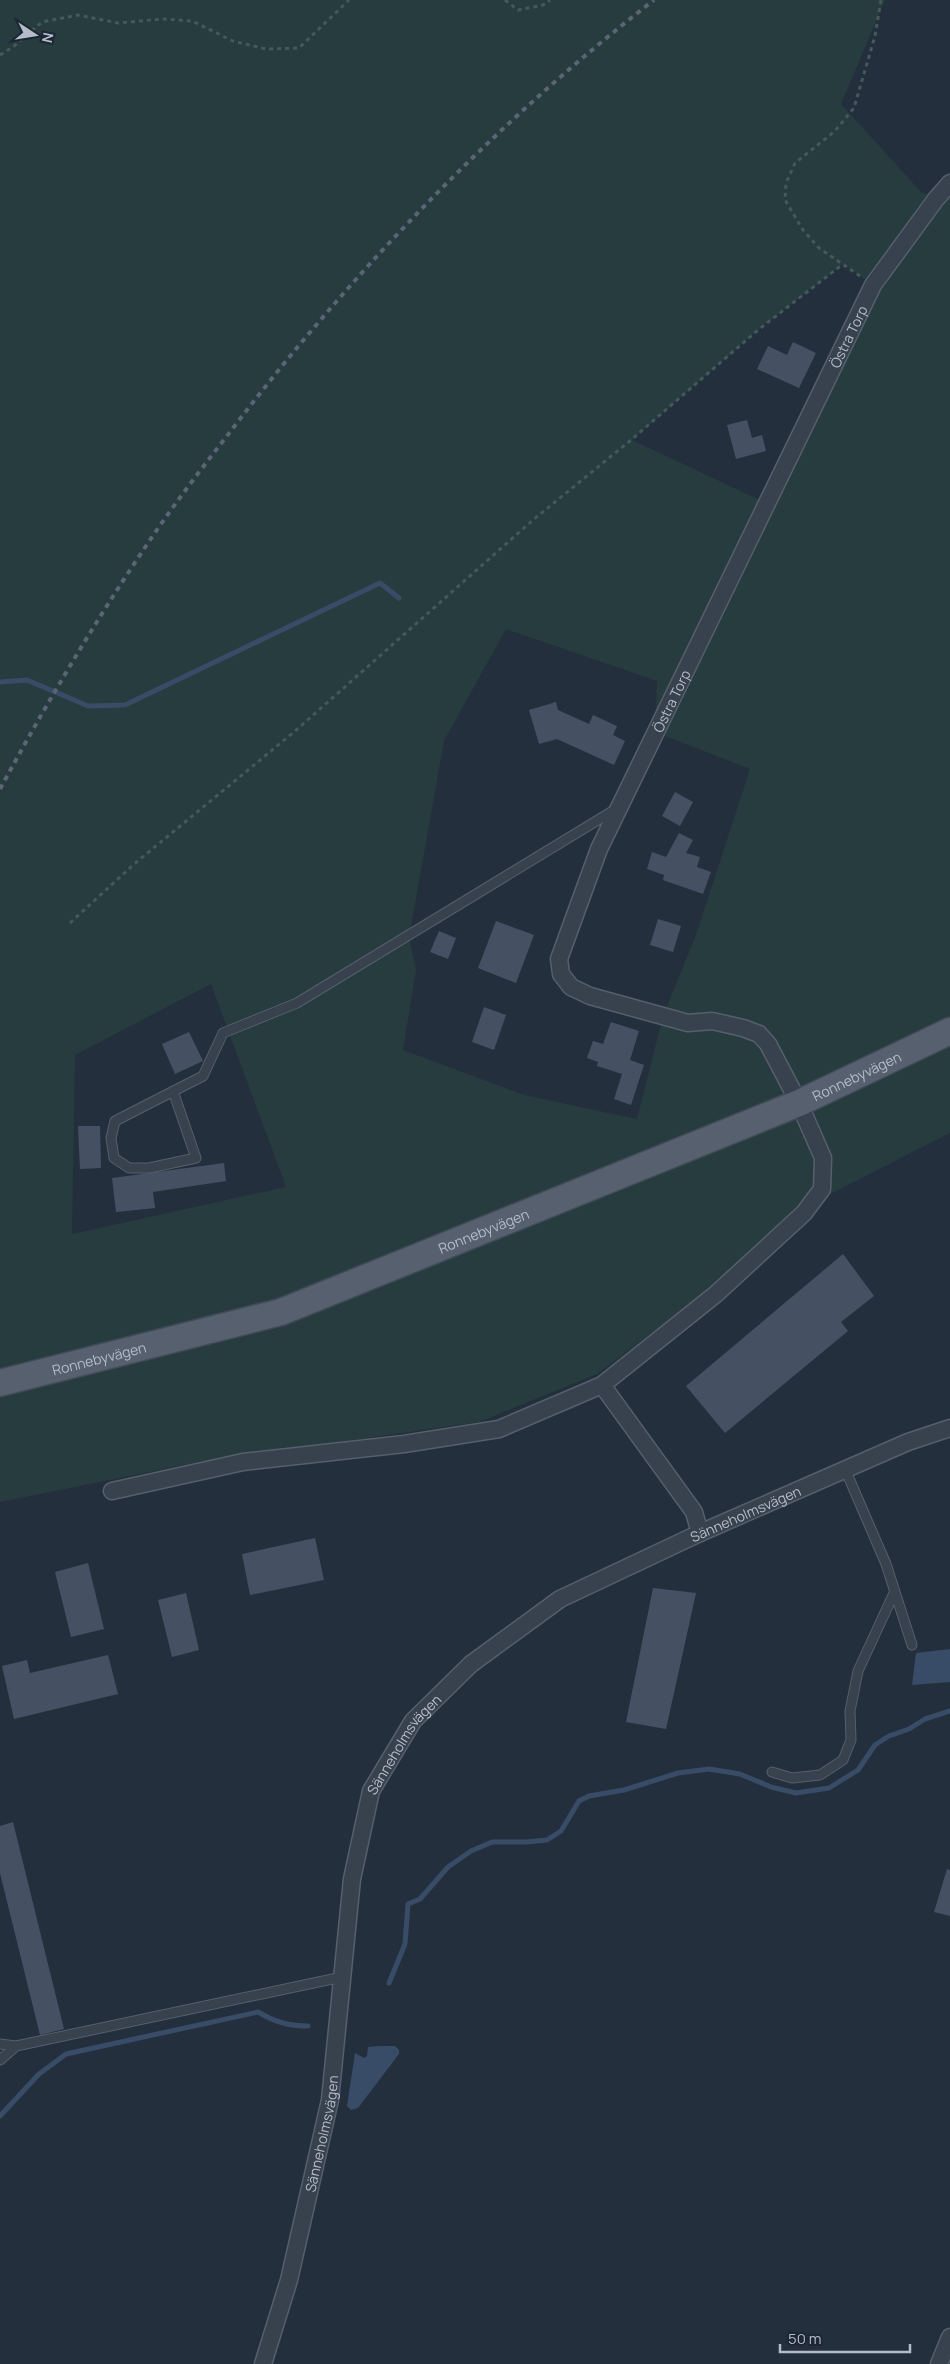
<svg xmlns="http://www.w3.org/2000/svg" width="950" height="2364" font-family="Manrope,sans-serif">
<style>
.green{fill:#263c3f;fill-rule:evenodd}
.water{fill:#394c67}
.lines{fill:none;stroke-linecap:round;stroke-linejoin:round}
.stream{stroke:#394c67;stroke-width:5}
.building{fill:#455162}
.lane-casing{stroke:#565f6c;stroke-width:11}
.street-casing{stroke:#565f6c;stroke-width:19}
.primary-casing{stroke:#414a57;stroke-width:29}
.path{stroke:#44595c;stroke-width:3;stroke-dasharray:4 4;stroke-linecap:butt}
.lane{stroke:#38414e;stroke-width:9}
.street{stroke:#38414e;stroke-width:16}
.primary{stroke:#56606e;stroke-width:26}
.rail{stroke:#5a6575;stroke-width:4;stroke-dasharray:5 5;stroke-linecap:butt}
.labels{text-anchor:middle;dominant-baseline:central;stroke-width:5;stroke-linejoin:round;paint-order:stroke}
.street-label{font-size:14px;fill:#b4bcc9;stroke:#1d2633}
</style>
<rect width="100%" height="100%" fill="#242f3e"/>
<!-- green -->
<path class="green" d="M0 0H885L841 104 922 193 950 198V1133L828 1195 698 1298 597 1374 479 1422 204 1461 0 1502ZM843 264 873 285 768 504 632 440 758 330ZM506 629 657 681 655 732 750 769 696 935 663 1016 637 1119 524 1095 403 1050 416 970 409 937 444 741ZM211 984 286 1187 72 1234 75 1055Z"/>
<!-- water -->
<path class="water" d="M950 1649V1682L912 1685 916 1653Z
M379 2046H395L399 2050V2054L358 2108 351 2110 347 2106 355 2053 364 2058 367 2056 368 2047Z"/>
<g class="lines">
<!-- stream -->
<path class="stream" d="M0 682 27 680 88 706 125 705 380 583 399 598
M389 1983 405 1944 408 1904 420 1899 448 1867 471 1851 492 1842H526L547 1840 561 1831 579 1801 589 1796 624 1790 678 1773 709 1769 740 1774 771 1787 796 1793 829 1788 858 1770 875 1745 889 1736 909 1729 925 1719 950 1711
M0 2116 39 2074 66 2054 258 2012C275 2022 288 2026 308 2026"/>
</g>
<!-- building -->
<path class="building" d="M793 342 816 353 799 388 757 369 768 346 787 355Z
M747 420 752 438 762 435 766 451 736 459 727 425Z
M556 702 558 710 589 724 593 715 617 726 613 735 625 741 614 765 557 739 539 744 529 710Z
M675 792 693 802 680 826 662 816Z
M679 833 693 840 686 853 700 857 697 867 711 872 703 894 663 880 664 875 647 869 652 852 666 857Z
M658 919 681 926 673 952 650 945Z
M496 921 534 935 516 983 478 968Z
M439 931 456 938 448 959 430 952Z
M484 1007 506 1015 494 1050 472 1042Z
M611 1022 639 1031 630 1060 644 1065 631 1105 614 1099 622 1074 597 1066 598 1062 587 1058 593 1041 603 1044Z
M189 1032 203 1061 175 1074 162 1044Z
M78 1126H100L101 1168 80 1169Z
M224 1163 226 1181 153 1192 155 1208 116 1212 112 1178Z
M843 1254 874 1296 841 1322 848 1331 725 1433 686 1386Z
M315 1538 324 1580 250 1595 242 1554Z
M88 1563 104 1629 71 1637 55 1572Z
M653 1588 696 1593 666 1729 626 1722Z
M186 1593 199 1650 172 1657 158 1600Z
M108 1655 118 1694 14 1719 2 1666 27 1660 30 1673Z
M13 1822 64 2029 40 2035 0 1873V1826Z
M947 1869 950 1870V1916L934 1912Z"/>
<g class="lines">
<defs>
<path id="lane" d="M173 1091 196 1158 149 1168H129L114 1158 111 1138 115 1121 203 1076 223 1033 297 1003 616 809
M845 1469 886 1564 912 1645
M772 1772 792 1778 820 1775 843 1760 851 1740 850 1711 858 1671 894 1593
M0 2044 16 2046 342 1977
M0 2060 16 2046"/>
<g id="street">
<path d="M602 1385 694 1512 700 1533"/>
<path id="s1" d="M112 1491 243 1462 404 1444 499 1429 602 1385 716 1294 804 1213 822 1189 823 1158 799 1103 768 1044 759 1034 743 1028 712 1021 688 1023 590 996 571 987 561 974 559 959 599 849 873 285 936 199 950 183"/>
<path id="s2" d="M263 2364 289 2280 330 2100 352 1879 371 1791 413 1721 471 1664 560 1599 700 1533 908 1442 950 1428"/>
<path d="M939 2364 950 2337"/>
</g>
<g id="primary">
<path id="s3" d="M0 1383 281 1312 799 1103 950 1031"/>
</g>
</defs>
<!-- lane casing -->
<use href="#lane" class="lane-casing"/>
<!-- street casing -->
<use href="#street" class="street-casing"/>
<!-- primary casing -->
<use href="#primary" class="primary-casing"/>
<!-- path -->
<path class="path" d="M505 0 518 10 543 5 550 0
M0 55 13 47 42 22 78 15 118 23 162 19 192 21 233 41 266 49 299 48 349 0
M860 276 819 248 803 230 785 200 786 183 795 163 835 131 854 108 875 36 881 0
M70 923 133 865 294 732 533 520 631 440 758 330 843 264"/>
<!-- lane -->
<use href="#lane" class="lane"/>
<!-- street -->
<use href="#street" class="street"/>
<!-- primary -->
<use href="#primary" class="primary"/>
<!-- rail -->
<path class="rail" d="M0 789C43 710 88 633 138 558 166 515 198 473 230 432 352 272 494 124 654 0"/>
</g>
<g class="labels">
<!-- street labels -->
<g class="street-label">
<text stroke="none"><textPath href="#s1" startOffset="1885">Östra Torp</textPath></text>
<text stroke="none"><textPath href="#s1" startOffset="1480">Östra Torp</textPath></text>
<text stroke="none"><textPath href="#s3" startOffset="912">Ronnebyvägen</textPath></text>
<text stroke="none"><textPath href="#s3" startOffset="508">Ronnebyvägen</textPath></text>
<text stroke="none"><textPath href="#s3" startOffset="102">Ronnebyvägen</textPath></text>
<text stroke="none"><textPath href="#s2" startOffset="1062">Sänneholmsvägen</textPath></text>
<text stroke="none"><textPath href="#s2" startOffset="642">Sänneholmsvägen</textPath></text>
<text stroke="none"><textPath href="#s2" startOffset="238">Sänneholmsvägen</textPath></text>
</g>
</g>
<!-- north arrow -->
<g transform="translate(35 35) rotate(102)" stroke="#1d2633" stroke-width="4" paint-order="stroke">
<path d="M0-4L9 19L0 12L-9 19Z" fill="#b4bcc9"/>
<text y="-8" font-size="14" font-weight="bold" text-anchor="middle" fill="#b4bcc9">N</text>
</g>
<!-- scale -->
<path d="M780 2344v8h130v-8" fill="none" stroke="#b4bcc9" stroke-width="2.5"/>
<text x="788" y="2344" font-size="15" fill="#b4bcc9" stroke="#1d2633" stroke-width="4" paint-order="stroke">50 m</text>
</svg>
